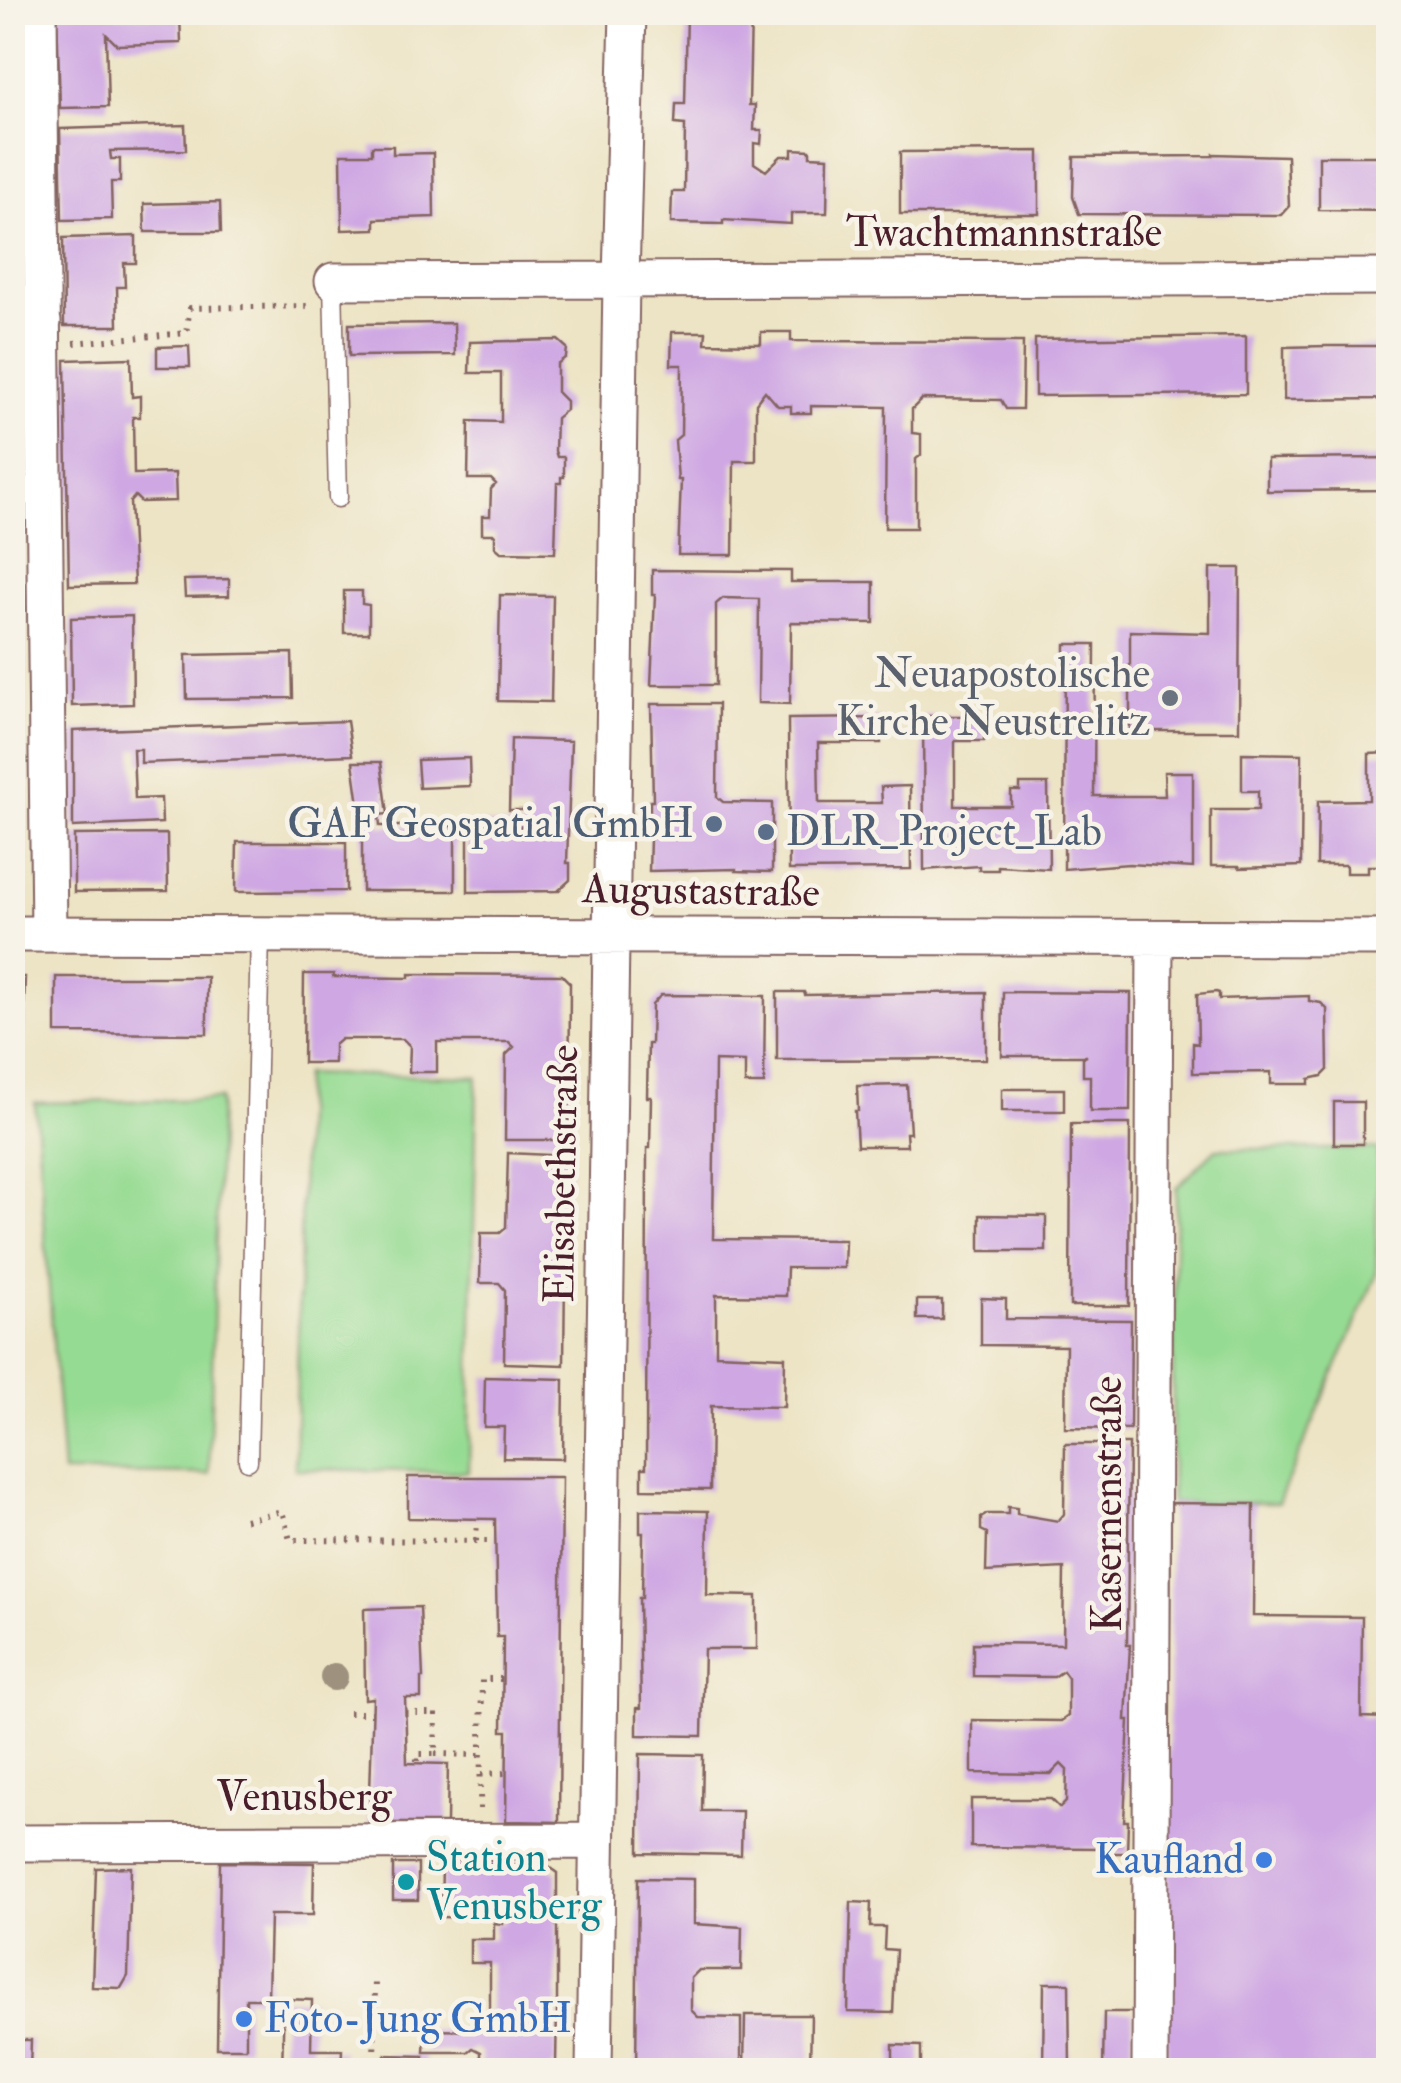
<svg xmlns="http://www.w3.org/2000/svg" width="1401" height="2083" font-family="'IM FELL Double Pica',serif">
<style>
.green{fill:#96db93;stroke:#707d5f;stroke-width:2.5}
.building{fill:#cfa8e3}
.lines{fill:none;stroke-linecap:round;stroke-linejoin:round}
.lane-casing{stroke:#836461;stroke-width:21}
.street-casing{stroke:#836461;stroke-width:39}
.path{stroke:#836461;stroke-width:6;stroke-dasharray:2.5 8;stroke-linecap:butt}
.lane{stroke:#fff;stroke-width:18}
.street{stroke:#fff;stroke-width:35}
.tree{fill:#9e927f}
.worship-dot{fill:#6b7280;stroke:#f7f3e8;stroke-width:4}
.service-dot{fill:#5c6f8a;stroke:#f7f3e8;stroke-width:4}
.shop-dot{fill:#3f7fe0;stroke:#f7f3e8;stroke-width:4}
.culture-dot{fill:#0f9aa8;stroke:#f7f3e8;stroke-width:4}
.labels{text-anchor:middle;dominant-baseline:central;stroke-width:9;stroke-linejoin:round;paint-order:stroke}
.street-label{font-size:42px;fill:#4a1f2b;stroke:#f7f3e8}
.worship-label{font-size:42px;fill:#5b616d;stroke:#f7f3e8;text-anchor:end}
.service-label{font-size:42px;fill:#4e5e75;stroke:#f7f3e8;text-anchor:end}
.culture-label{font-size:42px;fill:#0d838f;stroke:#f7f3e8;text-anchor:start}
.shop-label{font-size:42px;fill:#366cbe;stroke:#f7f3e8;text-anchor:end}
</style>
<rect width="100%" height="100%" fill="#f7f3e8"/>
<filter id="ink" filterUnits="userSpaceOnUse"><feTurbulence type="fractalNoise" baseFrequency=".01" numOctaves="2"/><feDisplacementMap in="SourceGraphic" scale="20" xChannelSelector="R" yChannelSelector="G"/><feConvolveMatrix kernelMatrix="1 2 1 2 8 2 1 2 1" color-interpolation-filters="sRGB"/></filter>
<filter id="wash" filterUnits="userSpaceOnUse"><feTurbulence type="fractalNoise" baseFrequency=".0048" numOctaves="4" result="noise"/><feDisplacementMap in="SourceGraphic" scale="40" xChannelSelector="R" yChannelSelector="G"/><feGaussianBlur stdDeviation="2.25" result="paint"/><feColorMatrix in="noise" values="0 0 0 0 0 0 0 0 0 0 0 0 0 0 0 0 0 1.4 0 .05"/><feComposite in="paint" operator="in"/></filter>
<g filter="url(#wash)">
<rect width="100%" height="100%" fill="#ede4c5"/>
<!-- green -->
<path class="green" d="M304 1074 477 1077 469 1472 295 1469Z
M220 1099 209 1474 63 1473 35 1103Z
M1216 1149H1378L1376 1276 1278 1503H1171L1176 1188Z"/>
<g id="blocks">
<!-- building -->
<path class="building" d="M57 12H115V16L180 14 181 43 117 45 106 34 108 107 60 108Z
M687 13 751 14 749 105H755L754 130H762L761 144 754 143V163L766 171 781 156H792V149L810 150V156L828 157 827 213H791V224L723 220V224L671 223 672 192H684L685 125 675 124 676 104H685Z
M185 125 186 150 110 151 111 159H120V182H111L112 219 62 220 60 129Z
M372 146H393V154L433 153 434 217 375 219V229L342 230 341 154H372Z
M1039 151V214H900V152Z
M1213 154 1287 156 1289 206 1281 215 1079 214 1073 197 1074 157 1213 156Z
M1319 156H1388V211L1319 210Z
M220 202 221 232H145L144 204Z
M136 236V263H124L125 287H117L118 326H64L63 238Z
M454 323 455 355 349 356V324Z
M672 332H706L705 343 761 344V332H791V341L1023 342 1022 409H1006L1001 400 922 399 912 409V433L921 434V455L916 459V528H885L886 407 811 406V413H791V406H778L765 391 756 403V461H734L733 555H678L681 480H678L675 440 681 435 682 365H671Z
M1246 336V394L1035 396V339Z
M558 340 567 348 566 357 557 364V392L566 401V410L556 418 555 451 557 457H564V477H561V483H557L555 553 501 552 495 547V534H482V516H490L491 489 496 484 491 479H468L469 421 501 422V373H469L470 342Z
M189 346 190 367H157V347Z
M1327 346H1388V399L1284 400V347Z
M131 358 132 397 140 396V417H133L134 474 175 473 176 501 141 502 135 496 130 502 134 584 69 585 65 360Z
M1388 458V490L1267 491V459Z
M1210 568H1240L1239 731H1130V631L1210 633Z
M652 570 791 571V582H874V623L791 622 790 704 758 703 759 599 723 598 716 604V685H651L655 595H652Z
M229 579V596L185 597 184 580Z
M344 591H362V604L369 605V633H344Z
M500 595 553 596 551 702 498 701Z
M132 616 133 704 72 706 71 618Z
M1065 644H1095L1094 796H1165L1164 772H1193V868L1129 864 1064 869Z
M292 653 293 698 187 699 186 655Z
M651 704H718L717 797 723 802 772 803V872L736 871V869L649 871 650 839 652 838V814H650V801H653Z
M923 716H984V741H955V806H1011V791H1020V784H1048L1049 869 998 866V870H979V866L924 870Z
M881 718V743H818L819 803H882L881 787 910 786 911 869 789 870 788 719Z
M347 721 352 755 141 763V749H133L135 799 161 798 162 823 73 827V731Z
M511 739 571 741 567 863H570V880L558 891 468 892V823L529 827V810H509Z
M1242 753 1302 754 1301 866 1240 868 1239 866H1211V810H1258V791H1242Z
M1388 753V866H1368V873H1346V865H1317L1318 801 1369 800V754Z
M469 758 470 786 419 788 417 760Z
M353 762H381L388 814 379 815 380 826H455V891H362V826Z
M167 834 168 891 74 892V835Z
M237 842H346V891L236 892Z
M304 974H334L333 977 409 978V974L562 975 570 983 569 1140H505L506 1055 514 1047 509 1042H437V1072H409L410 1046 403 1039H341L334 1045V1063H303Z
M12 977H25L23 1037H12Z
M56 977H207V1034L56 1033Z
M777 992H804L805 995 986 992V1059L777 1060Z
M1003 992 1131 993 1130 1111H1090V1076H1083V1058L1087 1056H1002Z
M1216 992 1219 993V999L1309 996V1001L1321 1003 1327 1009 1328 1070 1322 1076 1309 1079V1084H1271V1072L1193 1073V1043L1198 1044 1197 994Z
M661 995 765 996 764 1084H745V1062L715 1061 713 1239 845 1240 844 1268H787L786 1296 716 1295V1354L785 1357 784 1407 711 1406 710 1490 642 1489V1468H646L647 1148H650L651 1097H647L648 1044H651L652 1005Z
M907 1085 910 1133H906L907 1146H857L855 1111H858L857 1086Z
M1002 1089H1064V1111H1002Z
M1334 1102H1363V1144H1334Z
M1071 1124H1130L1129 1306H1070Z
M508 1153 570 1156 569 1181H566L564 1365 504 1363 505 1290 499 1283H480L481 1233H500L506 1228Z
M980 1215 1046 1216V1251H980Z
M981 1298 1006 1299V1319L1131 1320 1130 1429 1065 1428 1066 1346 981 1345Z
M917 1300H942V1319H917Z
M485 1377 564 1379 563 1459 503 1458 504 1427H484Z
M1065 1444H1129L1127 1645H1130L1126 1720H1129L1124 1821H1128L1127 1853H1101L1102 1848 971 1847V1799H1051L1060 1808 1066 1802 1067 1770 1061 1764 1051 1774 972 1773V1720L1061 1721 1068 1716V1678L1063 1671 1054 1677 973 1676V1643L1063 1644 1064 1568 986 1572 987 1533 981 1530V1518L987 1514H1008V1507L1017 1508V1514L1058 1521 1064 1514Z
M408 1477H562L559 1822 506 1821 507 1731H502L503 1637H497L495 1519 408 1518Z
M1171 1503 1254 1504 1253 1616 1362 1617 1361 1717 1388 1718V2070H1166Z
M640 1510 708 1511 707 1595 757 1596V1649H704L702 1736 637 1735V1708H641L639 1598H642L643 1533H640Z
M420 1607 423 1678H421V1698H405L407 1763 448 1764 447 1823H369L373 1698 365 1699 364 1609Z
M640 1754 703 1755 702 1811H742L741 1855 639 1853Z
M220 1862 314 1863 313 1915H270L268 1999H246V2048H217Z
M393 1864H418V1900H393Z
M442 1864 546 1865 557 1873V2008L556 2063H553V2070H481V2052L473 2048 468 2052H424L425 2030 490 2031V1963H470V1939H494V1923L503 1924V1914L492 1913V1918L441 1917Z
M131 1867 128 1976 121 1988 92 1987 96 1868Z
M638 1878 694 1879V1924L742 1927 741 1970H699L691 1978V2010L698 2017 741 2018V2070H636Z
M851 1902 871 1903 870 1927H885L884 1949 896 1950 893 2013 848 2012Z
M1044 1983H1069L1070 2070H1043Z
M284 1999 312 2000 311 2050H342L341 2070H282Z
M1104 2012H1133L1132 2070H1103Z
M745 2015H811L810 2070H744Z
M12 2040H31L30 2070H12Z
M893 2045 921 2046V2070H893Z
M385 2055 424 2056V2070H384Z"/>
</g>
</g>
<g filter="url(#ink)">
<use href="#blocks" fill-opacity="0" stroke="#836461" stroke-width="2.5"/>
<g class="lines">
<defs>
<path id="lane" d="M333 281 338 498
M248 1461 260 934"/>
<path id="street" d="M39 12 49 934
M333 281 1388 277
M12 322H43
M12 934 1388 938
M12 1843 596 1841
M594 2070 621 280 628 12
M1150 2070 1155 938"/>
</defs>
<!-- lane casing -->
<use href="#lane" class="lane-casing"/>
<!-- street casing -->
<use href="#street" class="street-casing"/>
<!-- path -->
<path class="path" d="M74 343 186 333 190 308 310 306
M245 1520 282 1511 290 1540 495 1541
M476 1541 477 1519
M349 1713H373
M405 1713H436L435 1754H417V1763
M435 1754 481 1755
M481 1774 507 1773
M480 1809 482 1679H502
M176 2070V2062
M374 2070 375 1976"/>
<!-- lane -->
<use href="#lane" class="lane"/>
<!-- street -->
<use href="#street" class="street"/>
</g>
<!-- trees -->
<circle class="tree" cx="334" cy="1677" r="14"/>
</g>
<!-- markers -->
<circle class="worship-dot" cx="1170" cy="698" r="10"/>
<g class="service-dot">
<circle cx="714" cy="824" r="10"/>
<circle cx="766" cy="832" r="10"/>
</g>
<g class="shop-dot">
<circle cx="1264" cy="1860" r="10"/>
<circle cx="244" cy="2019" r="10"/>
</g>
<circle class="culture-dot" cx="406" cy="1882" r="10"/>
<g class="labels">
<!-- street labels -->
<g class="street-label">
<text x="1004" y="233">Twachtmannstraße</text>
<text transform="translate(701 891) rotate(1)">Augustastraße</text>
<text transform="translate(562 1174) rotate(-89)">Elisabethstraße</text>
<text transform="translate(1108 1504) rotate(-90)">Kasernenstraße</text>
<text x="304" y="1797">Venusberg</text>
</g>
<!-- worship labels -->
<g class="worship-label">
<text x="1150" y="674">Neuapostolische<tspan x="1150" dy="48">Kirche Neustrelitz</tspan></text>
</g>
<!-- service labels -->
<g class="service-label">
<text x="694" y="824">GAF Geospatial GmbH</text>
<text x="786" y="832" text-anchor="start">DLR_Project_Lab</text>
</g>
<!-- culture labels -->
<g class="culture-label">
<text x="426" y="1858">Station<tspan x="426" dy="48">Venusberg</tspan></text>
</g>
<!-- shop labels -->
<g class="shop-label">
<text x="1244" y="1860">Kaufland</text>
<text x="264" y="2019" text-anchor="start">Foto-Jung GmbH</text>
</g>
</g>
<!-- margin -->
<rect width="1401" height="2083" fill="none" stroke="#f7f3e8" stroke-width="50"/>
</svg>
